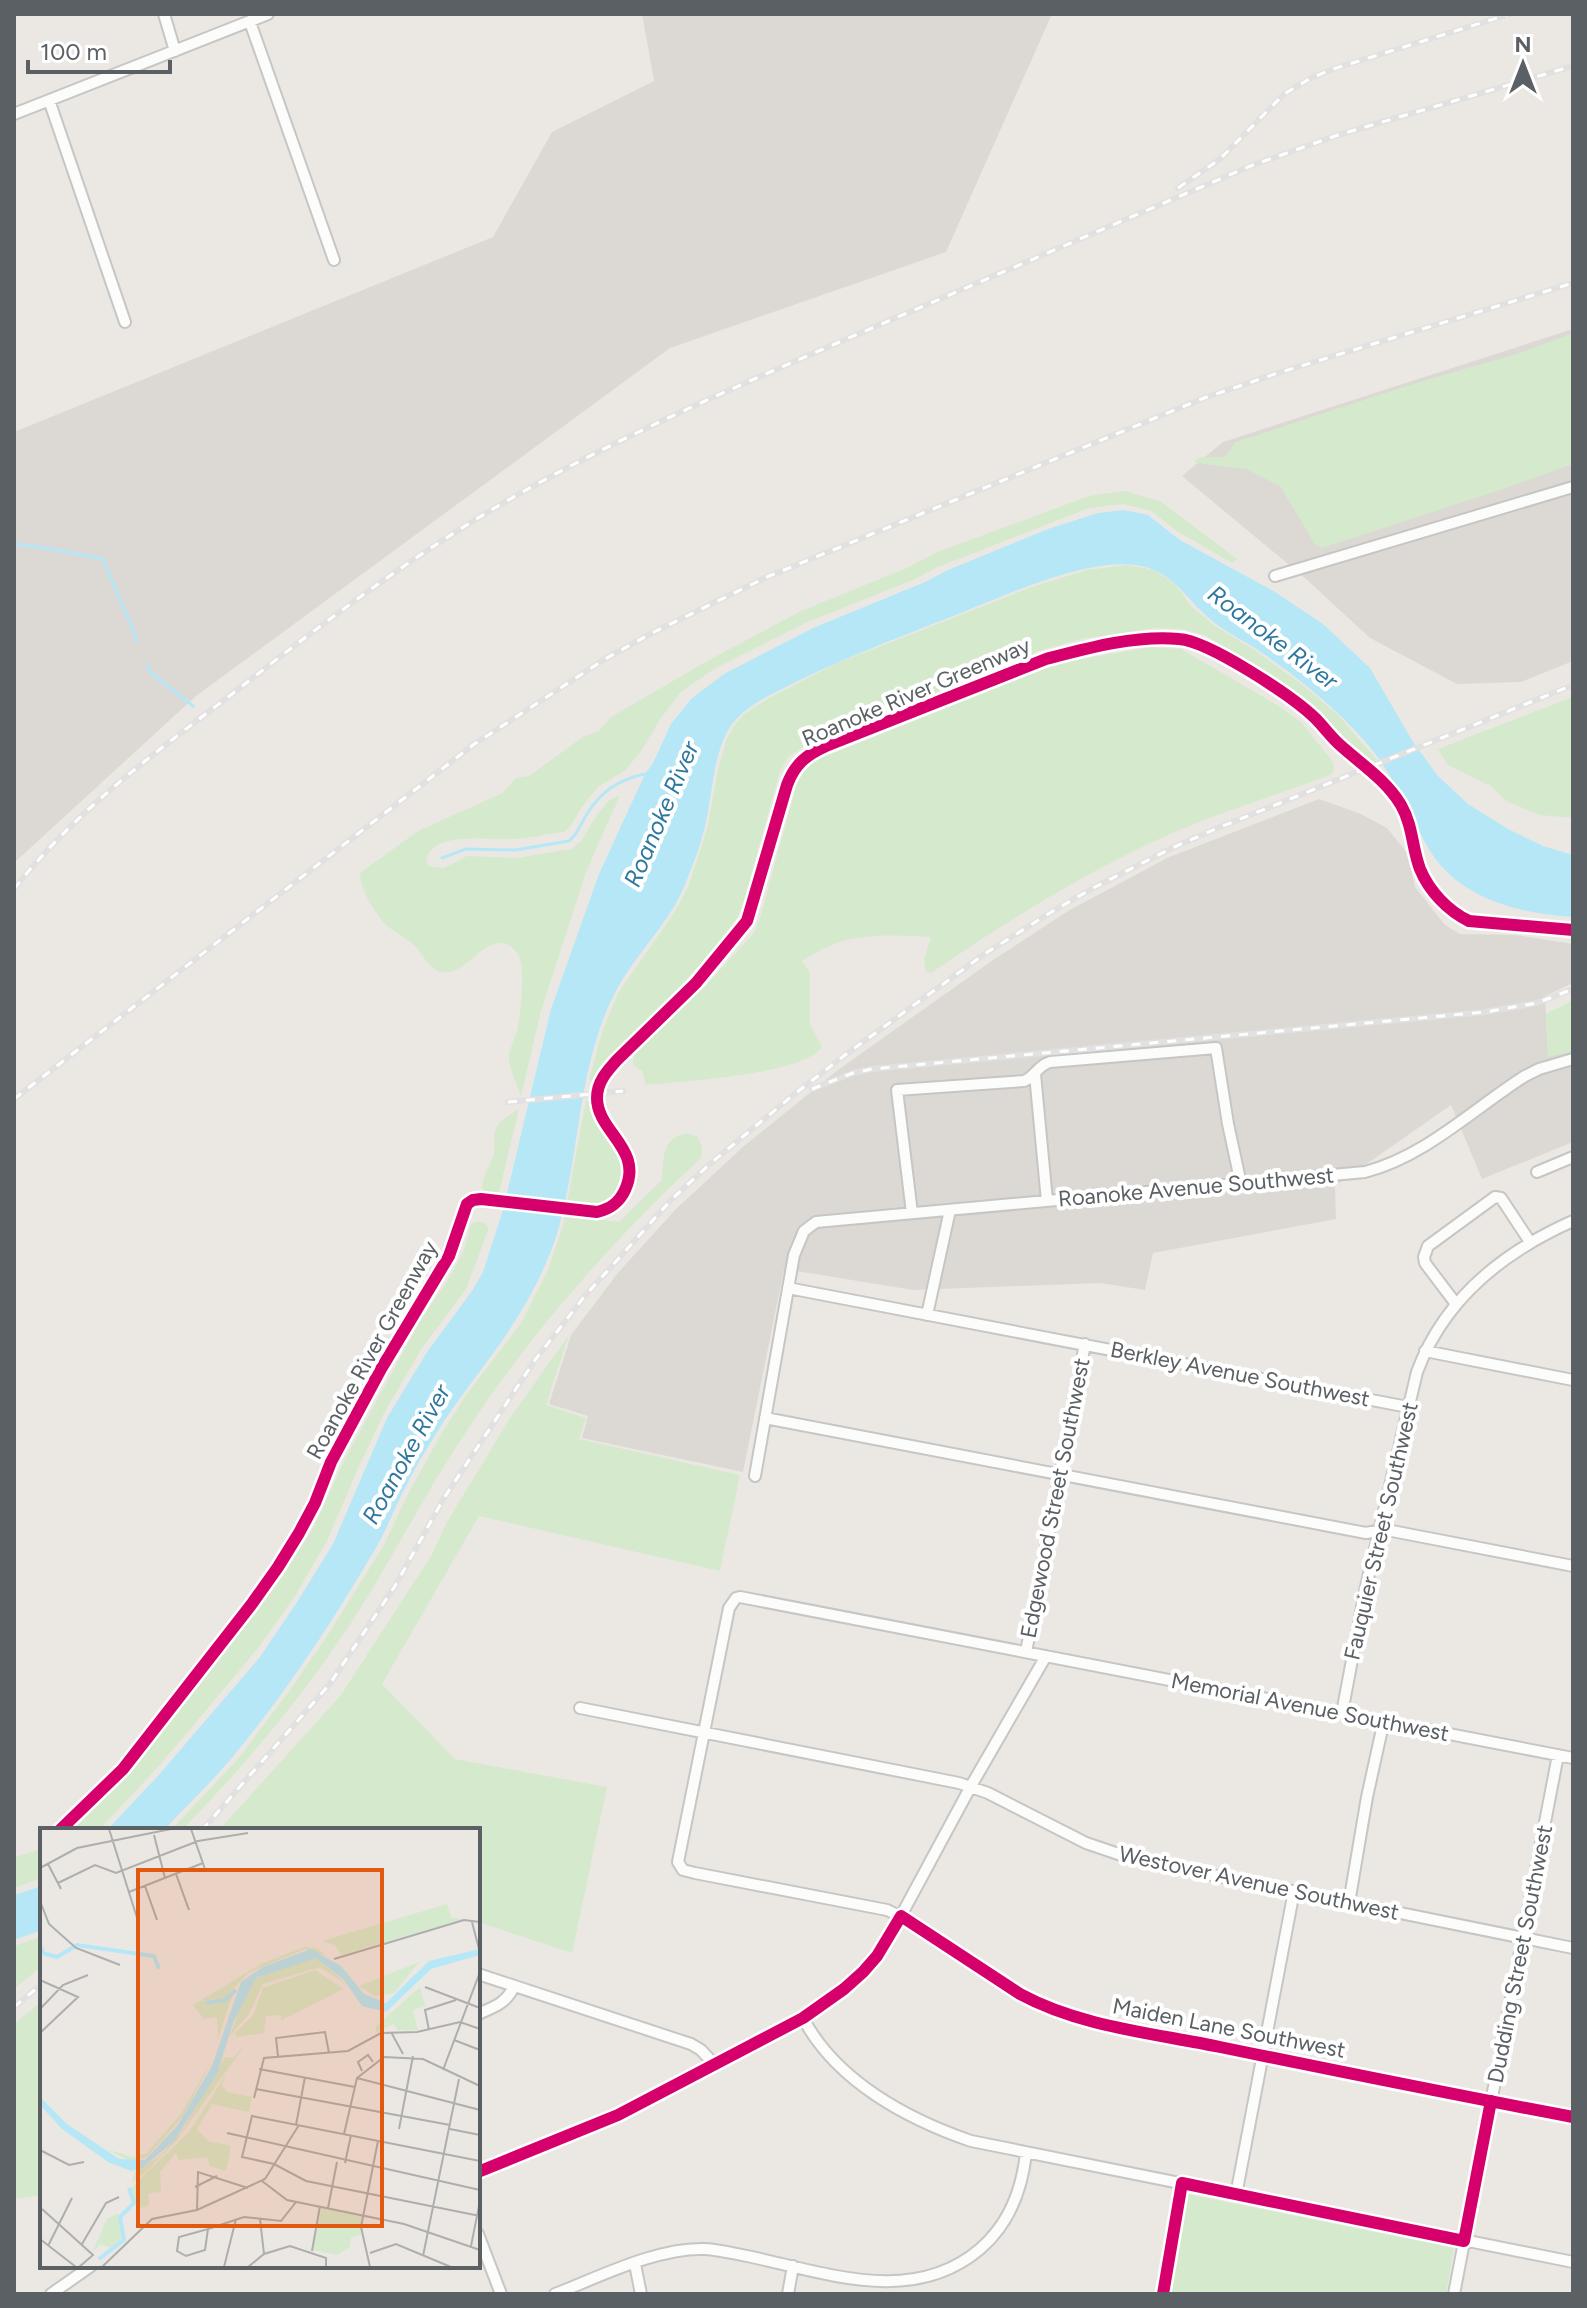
<svg xmlns="http://www.w3.org/2000/svg" width="1587" height="2308" font-family="Figtree,sans-serif">
<style>
.industrial{fill:#dcd9d5}
.green{fill:#d5e9cd}
.water{fill:#b6e7f7}
.lines{fill:none;stroke-linecap:round;stroke-linejoin:round}
.stream{stroke:#b6e7f7;stroke-width:3}
.minor-casing{stroke:#c6c6c5;stroke-width:14}
.minor{stroke:#fcfcfb;stroke-width:10}
.rail-casing{stroke:#e2e1e1;stroke-width:6}
.rail{stroke:#fff;stroke-width:3;stroke-dasharray:9;stroke-linecap:butt}
.cycleway-casing{stroke:#fff;stroke-width:17}
.cycleway{stroke:#d6006c;stroke-width:12}
.labels{text-anchor:middle;dominant-baseline:central;stroke-width:8;stroke-linejoin:round;paint-order:stroke}
.street-label{font-size:22px;fill:#5a6064;stroke:#fff}
.water-label{font-size:24px;font-style:italic;fill:#2e789f;stroke:#fff}
.inset-river{fill:none;stroke:#b6e7f7;stroke-width:4}
.inset-road{fill:none;stroke:#adaead;stroke-width:2}
.view{fill:#e15910;fill-opacity:0.15;stroke:#e15910;stroke-width:4}
.inset-edge{fill:none;stroke:#5a6064;stroke-width:4}
</style>
<rect width="100%" height="100%" fill="#ebe8e4"/>
<!-- industrial -->
<path class="industrial" d="M642 14H1052L946 252 670 348 196 696 14 863V432L493 237 552 132 654 81Z
M1573 329V661L1521 682 1457 684 1370 638 1306 579 1182 476 1223 442Z
M1319 799 1361 814 1387 828 1408 854 1415 887 1445 925 1460 934 1516 935 1573 944V983L1545 996 1548 1056 1573 1051V1142L1482 1179 1451 1105 1335 1186 1336 1219 1153 1253 1145 1290 1100 1283 913 1290 784 1269 743 1472 582 1438 588 1416 549 1404 571 1335 617 1274 675 1210 744 1146 838 1070 993 960 1068 911 1167 858Z"/>
<!-- green -->
<path class="green" d="M1573 333V464L1506 488 1322 548 1315 544 1280 486 1246 469 1196 463 1195 460 1201 457H1225L1236 442 1410 385 1520 353Z
M1124 491 1160 501 1237 559 1232 563 1177 531 1151 511 1123 504 1089 508 938 567 913 580 805 623 714 669 680 693 661 718 643 748 626 770 599 786 581 808 570 827 564 832C547 834 530 838 514 839 490 841 437 830 426 858L428 866 444 868 467 856 517 858 571 849 581 841 596 816 609 800 620 795 586 872 541 1011 521 1096C517 1084 508 1067 509 1055 510 1047 515 1039 517 1031 520 1014 527 966 517 953 493 923 471 970 449 972 430 975 425 955 413 944 404 936 391 931 383 922 373 909 360 889 360 873L418 831 503 793 516 778 529 776 583 737 599 731 611 717 709 660 801 611 907 568 935 553 1089 496Z
M1127 565 1154 570 1174 583 1191 606 1215 626 1253 649 1300 683 1338 715 1377 760 1372 762 1294 691 1205 635 1183 629 1156 628 1081 639 1042 650 812 741 788 757 780 771 743 905 737 918 725 936 688 978 618 1050 596 1081 589 1080 602 1032 618 993 674 913 688 887 707 829 718 770 727 738 734 726 744 714 769 698 835 664 1032 587 1087 570Z
M1152 647 1181 649 1277 705 1301 722 1333 762 1334 771 1328 776C1271 797 1211 815 1157 840 1077 877 1003 924 931 973L926 972 924 959 931 937C901 935 857 933 829 946 820 950 810 956 802 961L810 973V1024L822 1047C803 1075 682 1081 646 1085L642 1071 633 1065 634 1055 710 981 753 934 760 918 799 776 811 762 1047 668 1082 659Z
M1573 697V818L1540 815 1506 801 1491 786 1448 765 1438 749Z
M1573 1000V1051L1548 1057 1546 1014Z
M586 1101 592 1102C592 1128 606 1131 617 1151 626 1170 621 1198 599 1204 589 1207 577 1204 567 1203Z
M519 1109 499 1192C467 1200 490 1167 493 1157 496 1147 491 1134 498 1125 502 1119 513 1113 519 1109Z
M688 1133 698 1137 702 1147 701 1158C611 1242 529 1334 462 1438 420 1502 386 1571 343 1635 296 1705 241 1769 182 1830H171L237 1760 290 1690 329 1633 384 1545 409 1492 440 1436 466 1395 521 1323 547 1272 562 1229 565 1215 619 1222 662 1180C664 1157 661 1138 688 1133Z
M478 1221 485 1223 489 1228 466 1289 422 1348 383 1415 356 1473 327 1541 295 1596 258 1648 208 1708 158 1767 99 1830H69L128 1774 277 1584 314 1527 345 1459 420 1321 450 1277 464 1250 471 1224Z
M569 1335 546 1405 586 1418 579 1439 740 1475 720 1571 479 1516 382 1684 455 1759 607 1787 572 1953 478 1922V1830H219L341 1695 431 1556 447 1522 510 1418Z
M42 1849V1878L14 1888V1857Z
M42 1936V1966L14 1989V1946Z
M42 2001V2195L14 2199V2024Z
M1187 2194 1454 2248 1446 2294H1169Z"/>
<!-- water -->
<path class="water" d="M1124 510 1148 515 1180 540 1275 592 1323 624 1370 668 1413 742 1438 776 1468 804 1508 829 1543 846 1573 855V917C1516 913 1455 898 1426 844 1407 810 1393 774 1368 745 1336 707 1296 676 1255 648 1242 640 1228 633 1216 624 1185 601 1177 571 1135 565 1121 563 1103 565 1089 568 1041 578 994 600 948 618 895 639 841 659 790 685 770 695 747 705 733 723 713 750 713 791 706 822 702 841 695 859 688 877 673 921 636 952 615 993 578 1064 580 1152 559 1227 550 1259 533 1293 515 1321 491 1360 460 1394 436 1434 424 1453 412 1473 402 1494 393 1511 387 1529 377 1546 335 1618 288 1690 235 1754 213 1781 187 1805 164 1830H107L157 1777 260 1657 297 1602 333 1544 387 1418 427 1352 472 1291 483 1272 503 1210 551 1009 599 874 645 774 653 763 671 724 691 699 724 674 813 628 925 582 948 570 1048 529 1098 513Z
M42 1886V1930L14 1940V1895Z"/>
<g class="lines">
<!-- stream -->
<path class="stream" d="M14 544 34 546 103 559 138 642
M147 665 150 672 193 706
M442 858 466 849 515 850 569 841C578 834 581 823 587 814 600 792 620 779 645 774L648 776"/>
<defs>
<path id="minor" d="M164 14 175 51
M250 22 334 260
M49 100 125 322
M14 114 268 14
M1275 576 1573 487
M1035 1074 1047 1201
M1537 1172 1573 1157
M912 1213 897 1090 1024 1081C1035 1077 1038 1065 1050 1062L1216 1048 1228 1124 1241 1184
M788 1288 1408 1407
M1456 1304 1425 1263 1424 1257 1428 1246 1495 1197 1501 1198 1530 1242
M927 1315 950 1210
M1425 1351 1573 1380
M765 1418 1366 1533 1382 1530 1392 1531 1573 1566
M755 1476 794 1255 804 1231 816 1222 1365 1172C1426 1156 1473 1109 1525 1076L1539 1069 1573 1059
M1026 1652 1085 1344
M580 1708 959 1783 988 1793 1086 1843 1133 1859 1573 1948
M1342 1713 1365 1591 1417 1372C1444 1299 1503 1252 1573 1221
M1573 1758 740 1597 736 1598 729 1608 678 1862 683 1870 695 1873 887 1910 908 1920 1020 1994C1081 2027 1153 2033 1220 2047 1337 2071 1455 2095 1573 2117
M1349 1903 1367 1797 1384 1720
M478 1974 691 2044 701 2050 715 2065
M478 2014C494 2007 507 2003 514 1986
M803 2018C836 2081 907 2119 971 2141L1573 2262
M478 2172 618 2115 654 2097 803 2018 844 1989 863 1972 889 1938 971 1786 1046 1656
M1236 2195 1294 1891
M478 2234 501 2294
M635 2264 641 2294
M51 2294 91 2266
M555 2294C599 2277 658 2247 705 2249 719 2250 733 2253 747 2256 824 2272 912 2307 980 2249 1008 2225 1022 2190 1026 2153
M788 2294 793 2266
M1163 2294 1182 2183
M1454 2294 1558 1755"/>
</defs>
<!-- minor casing -->
<use href="#minor" class="minor-casing"/>
<!-- minor -->
<use href="#minor" class="minor"/>
<defs>
<path id="rail" d="M1178 188 1220 159 1284 94 1311 78 1333 69 1510 14
M14 889C76 810 157 751 236 691 324 622 413 555 510 499 622 435 740 385 858 334 990 278 1121 221 1253 165L1338 135 1573 66
M812 1089 853 1073 872 1069 1485 1012 1537 1003 1573 989
M14 1099 473 745 605 659 652 633 767 577 1204 398 1278 373 1573 283
M508 1102 623 1091
M202 1830 329 1685 395 1586 444 1498 535 1360 584 1297 672 1199 711 1163 792 1096 845 1055 986 953 1053 911 1095 887 1172 848 1218 828 1573 685
M14 2007 42 1984"/>
</defs>
<!-- rail casing -->
<use href="#rail" class="rail-casing"/>
<!-- rail -->
<use href="#rail" class="rail"/>
<defs>
<path id="cycleway" d="M60 1830 123 1769 251 1605 278 1567 299 1533 315 1503 331 1462 381 1369 449 1256 467 1204 473 1200 481 1199 597 1212C610 1209 619 1203 625 1190 644 1149 597 1132 597 1098 597 1082 607 1071 617 1060L696 983 747 921 787 785C795 764 806 755 826 746L1046 659C1088 648 1135 635 1179 639 1209 641 1292 696 1315 718 1324 727 1331 737 1340 745 1361 764 1386 780 1401 805 1413 826 1412 848 1420 869 1429 891 1448 911 1469 921L1573 930
M478 2172 618 2115 803 2018 844 1989 863 1972 877 1956 901 1916 1020 1994C1081 2027 1153 2033 1220 2047 1337 2071 1455 2095 1573 2117
M1163 2294 1182 2183 1464 2241 1491 2101"/>
</defs>
<!-- cycleway casing -->
<use href="#cycleway" class="cycleway-casing"/>
<!-- cycleway -->
<use href="#cycleway" class="cycleway"/>
</g>
<g class="labels">
<!-- street labels -->
<g class="street-label">
<text transform="translate(916 692) rotate(-23)">Roanoke River Greenway</text>
<text transform="translate(1196 1187) rotate(-5)">Roanoke Avenue Southwest</text>
<text transform="translate(372 1350) rotate(-61)">Roanoke River Greenway</text>
<text transform="translate(1240 1374) rotate(11)">Berkley Avenue Southwest</text>
<text transform="translate(1055 1498) rotate(-79)">Edgewood Street Southwest</text>
<text transform="translate(1381 1531) rotate(-77)">Fauquier Street Southwest</text>
<text transform="translate(1310 1707) rotate(11)">Memorial Avenue Southwest</text>
<text transform="translate(1259 1883) rotate(12)">Westover Avenue Southwest</text>
<text transform="translate(1520 1954) rotate(-79)">Dudding Street Southwest</text>
<text transform="translate(1229 2028) rotate(11)">Maiden Lane Southwest</text>
</g>
<!-- water labels -->
<g class="water-label">
<text transform="translate(1273 637) rotate(37)">Roanoke River</text>
<text transform="translate(661 814) rotate(-67)">Roanoke River</text>
<text transform="translate(406 1454) rotate(-61)">Roanoke River</text>
</g>
</g>
<!-- overview -->
<g transform="translate(40 1828)">
<rect width="440" height="440" fill="#ebe8e4"/>
<path d="M407 76 411 90 424 91 301 127 295 117 282 113ZM265 119 276 120 288 128 265 121 208 145 185 170 164 173H186L193 165 178 211 177 189 164 191 153 177 221 136ZM271 129 279 132 310 159 280 139 223 156 209 186 189 209 212 152ZM379 134 354 165 335 168 319 158ZM275 142 303 161 241 192V187L226 188 224 205 197 209 195 205 214 186 223 160ZM380 159 385 178 373 182 378 202H358L353 196 336 205V198ZM205 217 137 312 108 342 92 355 95 343 120 328 142 303 185 229 193 230ZM173 231 143 288 107 329 90 333 66 321 92 329 106 326 141 286ZM185 248 182 258 187 264 212 269 209 284 172 276 157 301 168 313 191 318 186 343 170 338 167 329 139 332 136 325 120 344 121 364 108 365 109 377 97 381 91 360 150 303ZM281 380 322 388 321 406 311 410 310 419 298 427 273 422ZM78 385 82 414 74 421 61 430 73 420 60 416 52 425 67 391Z" fill="#d5e9cd"/>
<path d="M271 121 301 138 324 166 346 175 389 133 440 121V127L391 141 346 184 322 178 304 152 276 130 216 150 193 195 177 246 134 313 102 340 91 343 68 334 22 301 0 277V269L27 296 79 331 105 332 138 297 172 238 201 154 223 139Z" fill="#b6e7f7"/>
<path class="inset-river" d="M0 117 3 125 17 129 37 117 114 128 119 141M166 175 185 172 196 162M59 431 84 412 80 389 94 375 89 360"/>
<path class="inset-road" d="M69 1 98 93M151 1 166 44M114 7 125 50M8 36 21 61M0 40 37 20 131 1M136 46 149 82M18 55 55 37 76 45 158 13 208 5M105 58 117 92M89 64 163 35M0 73 9 96 36 120 80 137M432 94 440 125M294 131 424 92 440 94M0 152 38 169 0 205M385 159 440 180M0 181 23 157 48 147M389 202 385 182 416 172M351 204 363 226M414 212 440 222M238 228 236 210 285 204 289 225M219 241 315 259M403 242 440 144M322 243 318 234 328 227 333 234M317 250 440 282M216 261 410 297M214 270 224 230 308 223 341 205 377 204 420 194 440 201M256 297 265 249M359 301 373 228M410 301 440 307M187 305 440 362M304 306 317 250 344 229 383 231 440 258M0 322 29 337 44 334M440 333 212 288 202 329 234 336 266 353 440 388M305 335 311 307M222 353 247 372 364 396 440 422M155 359 177 348M288 380 297 334M2 381 53 427 39 439M157 382 158 344 208 360M220 391 224 426M168 401 204 389 241 393 256 374M168 401 165 422 146 428 137 423 139 409ZM0 411 36 439M42 416 66 375 79 369M8 418 32 370M431 418 440 373M272 423 280 378M330 425 356 416 411 439M383 428 419 251M62 439 112 391 157 382 225 351 259 297M184 439 196 391M208 439 224 426 250 418 286 430V439M330 439 321 399 338 313"/>
<path class="view" d="M98 42H342V398H98Z"/>
<rect width="440" height="440" class="inset-edge"/>
</g>
<!-- border -->
<rect width="1587" height="2308" fill="none" stroke="#5a6064" stroke-width="32"/>
<!-- north arrow -->
<g transform="translate(1523 64)" stroke="#ffffff" stroke-width="6" paint-order="stroke">
<path d="M0-6L14 30L0 20L-14 30Z" fill="#5a6064"/>
<text y="-12" font-size="22" font-weight="bold" text-anchor="middle" fill="#5a6064">N</text>
</g>
<!-- scale -->
<path d="M28 60v12h142v-12" fill="none" stroke="#5a6064" stroke-width="4"/>
<text x="40" y="60" font-size="24" fill="#5a6064" stroke="#ffffff" stroke-width="6" paint-order="stroke">100 m</text>
</svg>
